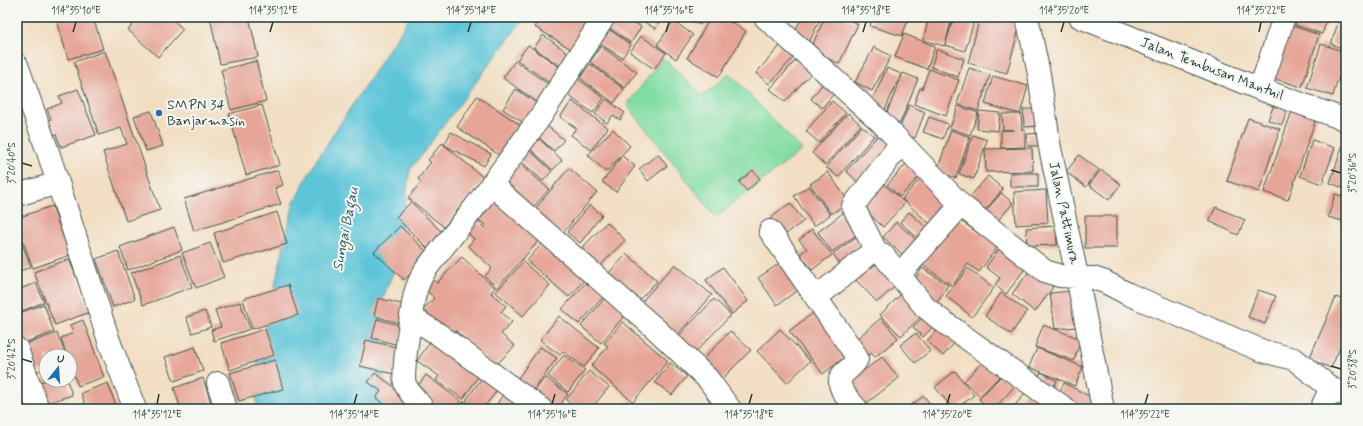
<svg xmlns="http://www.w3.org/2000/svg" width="1363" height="426" font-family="Mynerve,sans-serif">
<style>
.green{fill:#82dda3;stroke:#508d6c}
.water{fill:#5cc5d8;stroke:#3e8186}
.building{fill:#e6a597}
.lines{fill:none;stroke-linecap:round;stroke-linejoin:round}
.minor-casing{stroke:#3f5549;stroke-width:24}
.minor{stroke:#fff;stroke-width:22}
.ticks{fill:none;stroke:#1f3d34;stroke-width:1.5}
.poi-dot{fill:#1f6fb2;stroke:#f6f6f2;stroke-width:1.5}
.labels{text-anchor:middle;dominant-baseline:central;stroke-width:4;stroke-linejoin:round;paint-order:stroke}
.street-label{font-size:14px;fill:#1f3d34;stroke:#f6f6f2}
.poi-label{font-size:14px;fill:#1f3d34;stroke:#f6f6f2;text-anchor:start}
.water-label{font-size:15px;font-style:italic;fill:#2e5f5d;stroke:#f6f6f2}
.neatline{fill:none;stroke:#1f3d34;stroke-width:1.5}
.ticks-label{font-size:10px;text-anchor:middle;fill:#1f3d34}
</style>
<rect width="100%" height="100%" fill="#f6f6f2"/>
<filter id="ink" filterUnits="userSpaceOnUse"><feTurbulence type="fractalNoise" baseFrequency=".025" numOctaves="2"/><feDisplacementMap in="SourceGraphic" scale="8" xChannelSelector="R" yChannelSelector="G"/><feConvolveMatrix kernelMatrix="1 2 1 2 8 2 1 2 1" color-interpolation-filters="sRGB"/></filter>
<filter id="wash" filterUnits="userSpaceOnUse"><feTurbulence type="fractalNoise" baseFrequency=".012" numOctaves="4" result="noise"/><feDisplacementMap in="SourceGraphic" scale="16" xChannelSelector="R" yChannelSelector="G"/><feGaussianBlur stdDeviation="0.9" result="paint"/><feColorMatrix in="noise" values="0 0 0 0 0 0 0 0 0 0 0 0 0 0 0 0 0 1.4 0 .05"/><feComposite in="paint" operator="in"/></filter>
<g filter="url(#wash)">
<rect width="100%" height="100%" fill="#f2dec2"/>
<!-- green -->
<path class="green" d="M663 58 703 96 729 73 802 150 716 217 627 105Z"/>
<!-- water -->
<path class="water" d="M410 17H525L410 170 396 265 381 303 385 409H257L255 388 257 364 294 202 317 159Z"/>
<g id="blocks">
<!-- building -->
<path class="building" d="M56 17H93L103 49 68 59Z
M139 17H170L183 29 158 57 128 30Z
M210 17H249L258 57 220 64Z
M542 17H596L574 51 535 27Z
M611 17H627L641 27 631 43 605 25Z
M636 17H662L656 29Z
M686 17H705L700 25Z
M711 17H723L746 31 719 77 687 58Z
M802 17H821L807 47 791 39Z
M825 17H842L858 24 839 64 810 50Z
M873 17H909L902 36 870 26Z
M929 17H952L945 46 923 40Z
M954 17H975L965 51 945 45Z
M980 17H1022L1007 73 968 63Z
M1297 17H1328L1322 34 1295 25Z
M1340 17H1346V49L1331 44Z
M674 21 693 35 676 59 657 45Z
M1290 25 1319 35 1302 87 1272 78Z
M606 27 631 45 622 58 596 41Z
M904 34 935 46 927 69 895 57Z
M543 35 573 56 564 69 534 48Z
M641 36 666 53 654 69 630 52Z
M1321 44 1346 52 1333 96 1307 88Z
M528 45 565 71 554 86 517 60Z
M601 46 637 72 625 88 590 62Z
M780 46 793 58 769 84 756 73Z
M874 47 891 56 872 91 855 82Z
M937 49 964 59 958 77 931 67Z
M105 51 160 210 126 221 103 152 127 144 121 128 99 135 74 62Z
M796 60 811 73 785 102 770 89Z
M256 61 266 101 231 110 221 70Z
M515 61 555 89 543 106 503 78Z
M590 64 624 89 614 103 580 78Z
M887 68 901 74 884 112 870 105Z
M969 68 990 75 978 111 957 104Z
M929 69 959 80 946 116 914 104 920 88 922 89Z
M903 73 918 79 900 123 885 117Z
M993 76 1028 86 1020 114 985 104Z
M577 78 604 98 593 113 566 94Z
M824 82 836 91 822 108 811 99Z
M78 89 96 135 61 147 56 134 54 135 48 120 51 119 47 109 62 103 59 96Z
M516 89 542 107 528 126 503 109Z
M477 96 525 128 505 159 457 127Z
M1277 97 1291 102 1282 125 1268 120Z
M606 99 625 113 620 120 613 115 607 123 595 114Z
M572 101 608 128 591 150 571 135 576 128 560 117Z
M832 101 846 113 819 143 806 131Z
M262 105 280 165 246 175 229 114Z
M909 105 925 112 915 138 898 132Z
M1294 105 1318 113 1288 200 1264 192Z
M958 106 978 113 970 135 950 128Z
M1023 109H1041V126L1024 127Z
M151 111 163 146 146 151 134 116Z
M979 111 1000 113 998 131 977 129Z
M848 113 861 125 825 165 812 153Z
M1002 114H1021L1022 130H1025V147L1001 148V130H1014H1003Z
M929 117 948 124 943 139 923 132Z
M1248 118 1280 129 1259 192 1227 181Z
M546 125 564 140 554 151 536 135Z
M862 126 874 136 838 177 826 167Z
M613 129 630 146 606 172 588 155Z
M951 130 970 137 956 178 937 171Z
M451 132 491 154 484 166 444 145Z
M881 132 897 146 861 185 846 171Z
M1044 133 1045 146H1028L1027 134Z
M535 135 562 160 553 170 526 145Z
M973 135 987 140 974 179 959 174Z
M1312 140 1335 148 1322 184 1300 176Z
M442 143 484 178 444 227 408 198 421 182 418 179 431 162 428 160Z
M1343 144 1346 145V189L1330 183Z
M526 147 552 171 543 181 516 157Z
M1032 148 1033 171 986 172 985 149Z
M658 154 667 166 648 181 639 169Z
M1079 155 1099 170 1086 187 1066 172Z
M622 156 635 166 616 192 602 182Z
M519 163 549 189 530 211 500 185Z
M906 164 920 176 900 197 887 185Z
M569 168 597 192 562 234 534 210Z
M278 170 283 185 275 188 281 204 194 231 184 199Z
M753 170 760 179 747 191 739 182Z
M1101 170 1121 184 1109 200 1089 185Z
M828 172 849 202 831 214 810 184Z
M1010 173H1038V187H1010Z
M988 176 1003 189 984 212 968 199Z
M922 177 957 208 937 230 902 199Z
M880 181 905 203 883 227 859 204Z
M809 186 830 215 814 226 794 196Z
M1046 190 1048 223 1016 225 1014 192Z
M1001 193 1013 203 995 224 983 214Z
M1335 194 1346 197V222L1328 217Z
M497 195 543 236 497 288 485 276 492 268 468 246 474 239 466 231 476 220 484 228 486 226 476 218Z
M411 202 446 236 431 252 396 217Z
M790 203 804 221 783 236 770 219Z
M590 205 602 215 580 243 567 232Z
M52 206 70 255 33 268 17 225V218Z
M1216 207 1245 220 1238 235 1209 221Z
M847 210 862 231 832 252 818 232Z
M277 212 287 244 223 263 214 233Z
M909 212 930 231 921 241 900 222Z
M1085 216H1117V248H1085Z
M957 218 978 233 983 227 1002 241 979 272 968 264 952 286 923 265Z
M607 222 625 240 598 268 580 250Z
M896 222 920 243 906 258 883 237Z
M400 226 429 254 404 280 374 252Z
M1056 226 1057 245 1027 246 1026 228Z
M174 227 182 250 128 270 120 247Z
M812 229 832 255 812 270 800 254 807 249 799 240Z
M17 230 31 267 17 272Z
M860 234 871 250 844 270 833 254Z
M546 239 588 276 569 297 527 261Z
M210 243 224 277 196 288 182 253Z
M1001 246 1027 266 1006 294 995 285 1000 278 986 267Z
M118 251 135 299 113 307 96 259Z
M627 254 657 281 639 300 625 287 619 294 603 279Z
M180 255 192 287 143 305 131 273Z
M462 257 495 288 491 293 506 306 501 312 512 322 501 334 515 346 494 367 456 331 449 337 421 312 434 298 425 289 433 280 437 283Z
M69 259 90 312 55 325 34 272Z
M876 260 898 284 877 302 855 279Z
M783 261 802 287 777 305 758 278Z
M523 262 550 285 523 316 496 292Z
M675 264 712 295 675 338 638 306Z
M723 267 748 301 732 314 706 280Z
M922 268 948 285 936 305 910 288Z
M968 268 994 288 972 317 946 296Z
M1030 270 1053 287 1035 312 1012 294Z
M589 279 606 294 579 324 562 309Z
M36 283 44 302 17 313V290Z
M288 285 298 315 252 329 243 299Z
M905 290 926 312 901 336 880 315Z
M1258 290 1276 296 1265 324 1248 317Z
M1073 291 1077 327 1055 329 1050 293Z
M1001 293 1027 311 1011 334 985 316Z
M607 296 627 313 601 343 581 326Z
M1336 297 1346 301V334L1331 368 1309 359Z
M378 298 408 306 403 324 374 316Z
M714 299 731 315 691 357 674 341Z
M240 302 250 329 214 341 211 330 221 327 215 310Z
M44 304 54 332 21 344 17 332V314Z
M817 310 851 352 823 374 789 331Z
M205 311 211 327 192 333 186 317Z
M928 313 938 322 923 337 913 327Z
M559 316 599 348 584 367 563 351 560 355 540 340Z
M881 318 898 338 875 357 871 353 866 357 853 342Z
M377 319 403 326 398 345 372 338Z
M83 320 104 377 78 386 70 364V356H67L61 338 73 333 70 325Z
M623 322 668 361 633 402 591 366 608 346 604 343Z
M943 323 959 338 943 356 927 341Z
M1043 325 1081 339 1074 361 1035 347Z
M265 329 274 355 230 370 221 343Z
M780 329 810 361 787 383 757 351Z
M730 331 751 350 722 379 702 360Z
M57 333 66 356H46V368L33 373 23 345Z
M916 333 930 351 915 363 900 345Z
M434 336 483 370 463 399 436 380 439 376 417 361Z
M366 340 404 349 398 375 360 366Z
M195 347 203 371 174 381 165 357Z
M540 347 557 358 530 395 514 384Z
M1037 348 1083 367 1075 386 1029 367Z
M564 355 585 370 568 392 548 376Z
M882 357 899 378 860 408 843 386Z
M987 357 1003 373 980 396 964 381Z
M275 360 283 389 239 401 230 373Z
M670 363 687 376 672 395 655 382Z
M589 371 609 387 591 409H577L566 400Z
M955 371 974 395 956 409H953L935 387Z
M1041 372 1057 381 1052 390 1036 382Z
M375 373 422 407 420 409H405L401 406 399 409H390L376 398 381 391 368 382Z
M1003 374 1015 386 994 409H989L979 399Z
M426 375 461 401 455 409H438L414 391Z
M484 375 500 386 483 409H478L466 400Z
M545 377 568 394 557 409H549L531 396Z
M203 378 213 409H181L174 388Z
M46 380H67L72 395 47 403 40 382Z
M108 383 117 409H87L81 393Z
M1064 383 1095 399 1090 409H1080L1057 397Z
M505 391 519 399 513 409H494Z
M1026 392 1044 407 1042 409H1012Z
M924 396 934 409H906Z
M464 401 475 409H457Z
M627 401 637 409H619Z"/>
</g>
</g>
<g filter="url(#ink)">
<use href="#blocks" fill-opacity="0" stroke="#3f5549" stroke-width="1"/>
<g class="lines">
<defs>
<path id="minor" d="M765 17 881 122 961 205 1045 271 1060 276 1093 278 1105 282 1128 294 1263 351 1294 359 1331 388 1346 395
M1027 17 1039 74 1050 148 1077 276 1103 409
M1080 17 1260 89 1346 120
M17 65 48 152 109 341 135 409
M1260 89 1284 17
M491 184 658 331 708 379 730 409
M17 195 58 183
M770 231 855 354 857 359C854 366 849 368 844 373 832 384 849 400 857 409
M876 251 853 206 901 143
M899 275 961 205
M817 297 872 252 876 251 884 256 925 307 941 320 1066 409
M411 317 438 334 541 409
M17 349 38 409
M218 383 226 409
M423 409C418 400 409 394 405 384 401 376 412 307 415 294 417 285 421 277 426 269L478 203 541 116 604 17
M1321 409 1331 388"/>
</defs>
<!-- minor casing -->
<use href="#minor" class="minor-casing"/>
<!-- minor -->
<use href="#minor" class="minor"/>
</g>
</g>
<!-- ticks -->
<path class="ticks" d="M73 32 76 22M270 32 273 22M468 32 471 22M666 32 669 22M863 32 866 22M1061 32 1064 22M1259 32 1261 22M22 163 32 166M1331 170 1341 173M22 359 32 362M1331 366 1341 369M157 404 159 394M354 404 357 394M552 404 555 394M749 404 752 394M947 404 950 394M1145 404 1148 394"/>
<!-- markers -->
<circle class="poi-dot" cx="159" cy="113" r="4"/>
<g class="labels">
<!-- street labels -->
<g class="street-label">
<text transform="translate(1212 69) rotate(21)">Jalan Tembusan Mantuil</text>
<text transform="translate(1064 213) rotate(78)">Jalan Pattimura</text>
</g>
<!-- poi labels -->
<g class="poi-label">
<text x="167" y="105">SMPN 34<tspan x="167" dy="16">Banjarmasin</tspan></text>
</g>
<!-- water labels -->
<g class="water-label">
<text transform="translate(346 229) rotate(-79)">Sungai Bagau</text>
</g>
</g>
<!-- margin -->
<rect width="1363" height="426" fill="none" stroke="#f6f6f2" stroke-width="44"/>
<!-- north arrow -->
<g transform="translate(58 368) rotate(17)"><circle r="19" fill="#f6f6f2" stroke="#a0aca6"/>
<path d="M0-3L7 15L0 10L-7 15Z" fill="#1f6fb2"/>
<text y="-6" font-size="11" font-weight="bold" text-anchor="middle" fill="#1f3d34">U</text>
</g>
<rect x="22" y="22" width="1319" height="382" class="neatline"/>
<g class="ticks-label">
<text x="76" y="14">114°35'10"E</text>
<text x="273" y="14">114°35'12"E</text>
<text x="471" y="14">114°35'14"E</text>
<text x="669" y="14">114°35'16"E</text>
<text x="866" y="14">114°35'18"E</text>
<text x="1064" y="14">114°35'20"E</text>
<text x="1261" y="14">114°35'22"E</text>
<text transform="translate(11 163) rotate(-90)" y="4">3°20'40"S</text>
<text transform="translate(1352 173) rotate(-90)" y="4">3°20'36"S</text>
<text transform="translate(11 359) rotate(-90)" y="4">3°20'42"S</text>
<text transform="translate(1352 369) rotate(-90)" y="4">3°20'38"S</text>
<text x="157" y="418">114°35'12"E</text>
<text x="354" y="418">114°35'14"E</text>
<text x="552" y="418">114°35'16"E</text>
<text x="749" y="418">114°35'18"E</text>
<text x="947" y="418">114°35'20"E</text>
<text x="1145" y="418">114°35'22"E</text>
</g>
</svg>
